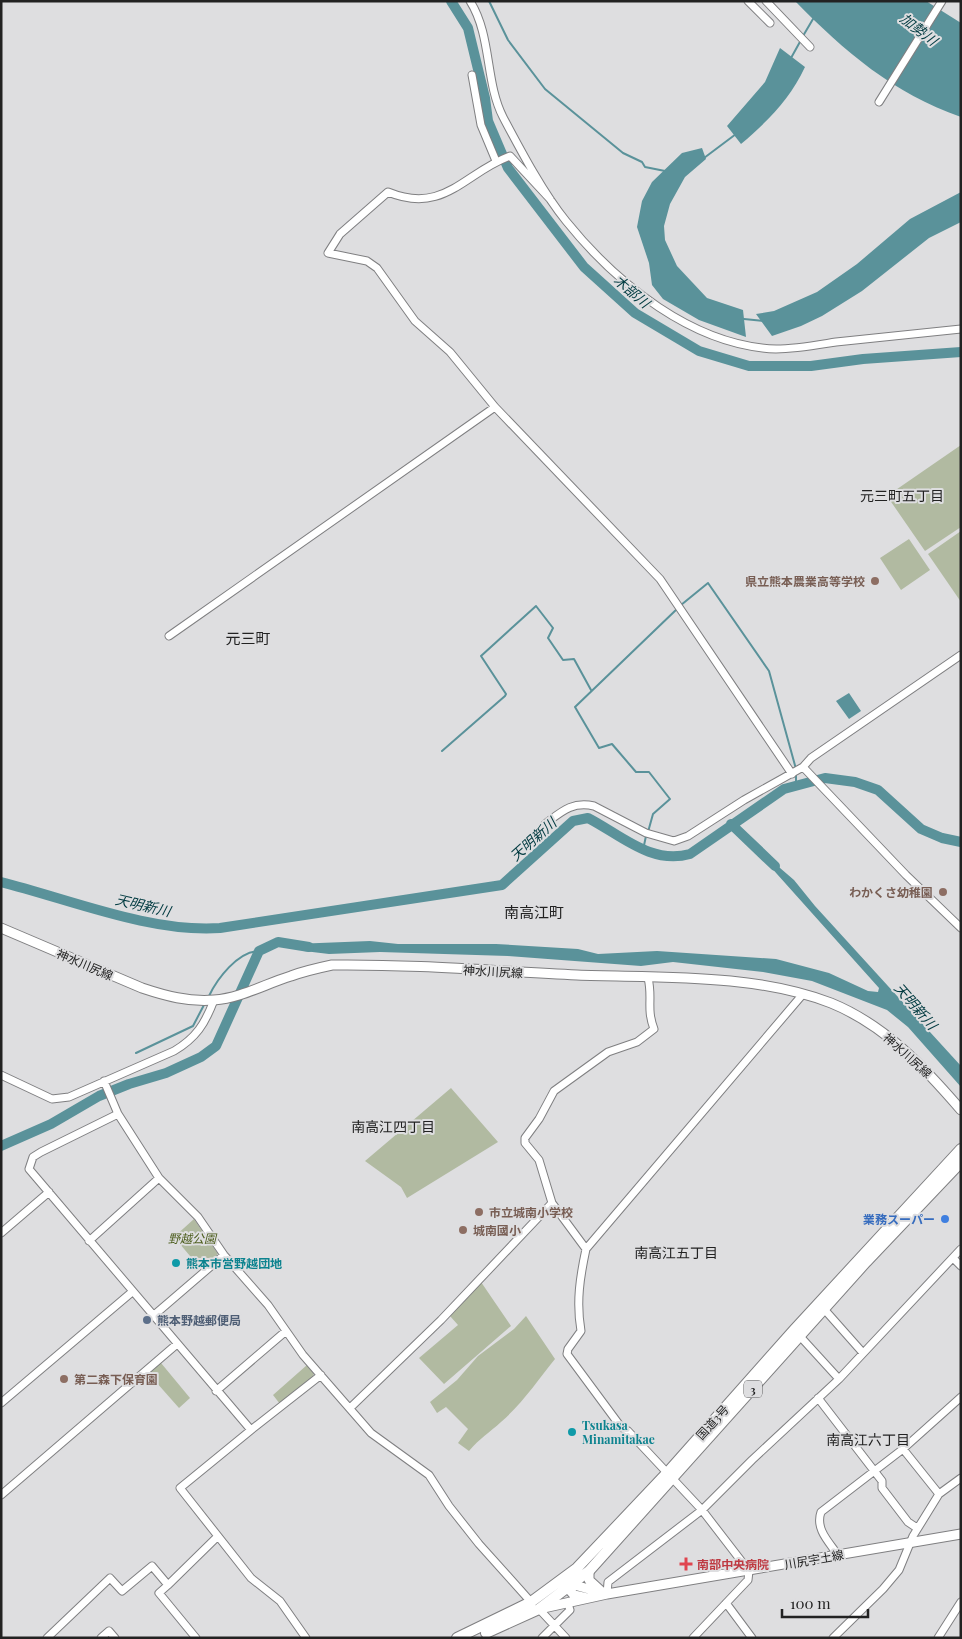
<svg xmlns="http://www.w3.org/2000/svg" width="962" height="1639" font-family="'Playfair Display','Noto Sans JP',serif">
<style>
.green{fill:#b1baa1}
.water{fill:#5a929a}
.lines{fill:none;stroke-linecap:round;stroke-linejoin:round}
.stream{stroke:#5a929a;stroke-width:2}
.river{stroke:#5a929a;stroke-width:10}
.minor-casing{stroke:#7f7f81;stroke-width:9}
.major-casing{stroke:#7f7f81;stroke-width:11}
.highway-casing{stroke:#7f7f81;stroke-width:12}
.minor{stroke:#fff;stroke-width:7}
.major{stroke:#fff;stroke-width:9}
.highway{stroke:#fff;stroke-width:10}
.education-dot{fill:#8d6e63;stroke:#dedee0;stroke-width:2}
.shop-dot{fill:#3f7fe0;stroke:#dedee0;stroke-width:2}
.culture-dot{fill:#0f9aa8;stroke:#dedee0;stroke-width:2}
.service-dot{fill:#5c6f8a;stroke:#dedee0;stroke-width:2}
.health-dot{fill:#e0444e;stroke:#dedee0;stroke-width:2}
.labels{text-anchor:middle;dominant-baseline:central;stroke-width:4;stroke-linejoin:round;paint-order:stroke}
.shield{fill:#dedee0;stroke:#5a5a5b;stroke-width:1}
.shield-label{font-size:11px;font-weight:bold;fill:#222}
.education-label{font-size:12px;font-weight:bold;fill:#785e54;stroke:#dedee0;text-anchor:start}
.street-label{font-size:12px;fill:#222;stroke:#dedee0}
.shop-label{font-size:12px;font-weight:bold;fill:#366cbe;stroke:#dedee0;text-anchor:end}
.park-label{font-size:12px;font-style:italic;fill:#4d5e1e;stroke:#dedee0}
.culture-label{font-size:12px;font-weight:bold;fill:#0d838f;stroke:#dedee0;text-anchor:start}
.service-label{font-size:12px;font-weight:bold;fill:#4e5e75;stroke:#dedee0;text-anchor:start}
.health-label{font-size:12px;font-weight:bold;fill:#be3a42;stroke:#dedee0;text-anchor:start}
.water-label{font-size:14px;font-style:italic;fill:#003a40;stroke:#dedee0}
.neighbourhood-label{font-size:14px;fill:#222;stroke:#dedee0}
.quarter-label{font-size:15px;fill:#222;stroke:#dedee0}
</style>
<rect width="100%" height="100%" fill="#dedee0"/>
<!-- green -->
<path class="green" d="M961 445V527L925 551 887 496Z
M961 531V602L928 554Z
M909 539 930 570 901 590 880 558Z
M451 1088 498 1142 407 1198 401 1187 365 1161Z
M194 1219 218 1254 201 1269 174 1237Z
M481 1282 511 1326 444 1384 419 1358 458 1325 450 1316Z
M526 1316 555 1359C538 1380 522 1404 501 1422 490 1432 479 1439 469 1451L458 1443 468 1429 446 1407 437 1413 430 1402 457 1380 478 1356 514 1329Z
M161 1363 190 1398 179 1408 148 1373Z
M307 1365 314 1374 311 1379 280 1404 273 1395Z"/>
<!-- water -->
<path class="water" d="M795 1H926L961 23V117C893 93 845 52 795 1Z
M780 48 805 67C790 99 768 121 741 144L727 126 765 82Z
M702 148 706 159 685 177 670 204 664 226 665 240 677 266 707 298 743 310 746 337 699 320 663 299 652 285 649 263 637 227 642 201 652 182 682 153Z
M961 192V222L929 238 862 291 822 316 801 326 772 336 756 314 774 311 817 292 857 264 910 219Z
M849 693 861 711 849 719 836 701Z
M743 836 794 880 815 906 961 1066V1087L908 1027 887 1010 812 981 763 972 673 962 641 966 508 956 380 952 329 954 304 951 294 944 370 941 398 944H496L578 949 598 954 657 951 776 959 829 973 868 991 878 992 879 988Z"/>
<g class="lines">
<!-- stream -->
<path class="stream" d="M489 1 508 40 545 89 623 153 642 162 645 167 665 171
M803 36 813 19
M791 58 801 40
M704 158 736 134
M744 319 764 321
M681 605 708 583 769 671 796 769
M442 751 505 696 506 694 481 656 536 606 553 628 548 638 563 660 574 659 591 690
M796 785V773
M648 832 653 814 670 799 649 772H636L612 744 599 748 575 707 678 608
M643 850 646 836
M209 996C217 979 238 951 259 951
M136 1053 193 1026 205 1003"/>
<!-- river -->
<path class="river" d="M451 1 468 28 485 98 488 121 508 168 584 267 635 313 699 351 749 366H811L863 359 961 352
M731 824 775 866
M1 882C69 899 151 933 220 928L502 885 573 821 588 818C621 835 651 865 690 854L784 789 825 778 855 782 878 790 921 829 942 838 961 842
M1 1146 51 1124 99 1096 129 1084 166 1073 201 1057 216 1046 259 951 278 942 309 947"/>
<defs>
<path id="minor" d="M470 1C492 36 485 82 503 117 520 149 543 193 566 221 616 283 693 346 776 349 796 349 817 345 836 342 878 338 919 333 961 329
M748 1 770 23
M766 1 810 47
M472 75 481 125 496 161
M879 102 942 1
M550 199 510 156C464 173 444 215 388 192L340 234 328 253 367 261 377 268 415 321 450 352 495 407 660 579 792 774
M169 636 495 407
M961 655 811 758 803 767 906 875 961 928
M545 824C561 812 572 801 594 806L646 833 674 841 688 836 744 800 803 767
M648 978C653 998 646 1008 654 1029L637 1042 608 1052 554 1091 539 1119 525 1138V1143L539 1160 552 1203 586 1249C580 1277 576 1302 581 1331L568 1349 567 1354 621 1427 628 1431 702 1510 749 1571 748 1580 693 1638
M1 1075 52 1099 69 1097 174 1051C196 1038 205 1024 214 1000
M104 1081 118 1114 159 1178 198 1217 224 1255 268 1305 303 1355 371 1433 429 1475 449 1506 479 1544 531 1602
M118 1114 41 1152 33 1157 29 1169 251 1430 321 1375
M1 1233 49 1192
M89 1241 159 1178
M586 1249 803 994
M953 1258 961 1266
M824 1309 863 1353
M153 1316 224 1255
M797 1333 839 1379
M216 1391 286 1331
M818 1398 882 1481V1488L908 1522 917 1528
M1 1403 132 1292
M350 1408 441 1320 552 1203
M251 1430 180 1488 251 1578 280 1601 306 1638
M903 1449 939 1494
M1 1495 177 1344
M838 1555C829 1542 815 1529 821 1512L903 1449 961 1397
M168 1585 159 1593 196 1638
M607 1594 608 1582 702 1510 752 1460 839 1379 961 1249
M726 1603 752 1638
M539 1609 566 1638
M47 1638 110 1578 122 1591 152 1566 168 1585 217 1537
M101 1638 109 1631 115 1638
M542 1638 570 1610 568 1604
M833 1638 883 1589 899 1570 913 1536 939 1494 961 1478
M938 1638 961 1602"/>
<path id="major" d="M1 928 142 988C166 996 188 1002 214 1000 241 998 265 984 291 976 304 971 318 968 332 965 413 964 495 971 577 975 659 978 754 973 831 1003 885 1025 924 1067 961 1110
M589 1571V1580L601 1591
M565 1582V1585L574 1595 587 1598
M567 1583 607 1594
M539 1609 607 1594 961 1534"/>
<path id="highway" d="M486 1633 539 1609 589 1571 866 1262 961 1162
M457 1638 531 1602 577 1568 668 1472 794 1330 961 1149"/>
</defs>
<!-- minor casing -->
<use href="#minor" class="minor-casing"/>
<!-- major casing -->
<use href="#major" class="major-casing"/>
<!-- highway casing -->
<use href="#highway" class="highway-casing"/>
<!-- minor -->
<use href="#minor" class="minor"/>
<!-- major -->
<use href="#major" class="major"/>
<!-- highway -->
<use href="#highway" class="highway"/>
</g>
<!-- markers -->
<g class="education-dot">
<circle cx="875" cy="581" r="5"/>
<circle cx="943" cy="892" r="5"/>
<circle cx="479" cy="1212" r="5"/>
<circle cx="463" cy="1230" r="5"/>
<circle cx="64" cy="1379" r="5"/>
</g>
<circle class="shop-dot" cx="945" cy="1219" r="5"/>
<g class="culture-dot">
<circle cx="176" cy="1263" r="5"/>
<circle cx="572" cy="1432" r="5"/>
</g>
<circle class="service-dot" cx="147" cy="1320" r="5"/>
<path class="health-dot" d="M683.5 1556.5h5v5h5v5h-5v5h-5v-5h-5v-5h5z"/>
<g class="labels">
<!-- shield labels -->
<rect class="shield" x="744" y="1380.5" width="18" height="17" rx="4"/>
<g class="shield-label">
<text x="753" y="1389">3</text>
</g>
<!-- education labels -->
<g class="education-label">
<text x="865" y="581" text-anchor="end">県立熊本農業高等学校</text>
<text x="933" y="892" text-anchor="end">わかくさ幼稚園</text>
<text x="489" y="1212">市立城南小学校</text>
<text x="473" y="1230">城南國小</text>
<text x="74" y="1379">第二森下保育園</text>
</g>
<!-- street labels -->
<g class="street-label">
<text transform="translate(85 964) rotate(23)">神水川尻線</text>
<text transform="translate(493 971) rotate(3)">神水川尻線</text>
<text transform="translate(908 1055) rotate(42)">神水川尻線</text>
<text transform="translate(712 1422) rotate(-48)">国道3号</text>
<text transform="translate(814 1559) rotate(-10)">川尻宇土線</text>
</g>
<!-- shop labels -->
<g class="shop-label">
<text x="935" y="1219">業務スーパー</text>
</g>
<!-- park labels -->
<g class="park-label">
<text x="192" y="1238">野越公園</text>
</g>
<!-- culture labels -->
<g class="culture-label">
<text x="186" y="1263">熊本市営野越団地</text>
<text x="582" y="1425">Tsukasa<tspan x="582" dy="14">Minamitakae</tspan></text>
</g>
<!-- service labels -->
<g class="service-label">
<text x="157" y="1320">熊本野越郵便局</text>
</g>
<!-- health labels -->
<g class="health-label">
<text x="697" y="1564">南部中央病院</text>
</g>
<!-- water labels -->
<g class="water-label">
<text transform="translate(919 29) rotate(38)">加勢川</text>
<text transform="translate(632 291) rotate(40)">木部川</text>
<text transform="translate(533 839) rotate(-42)">天明新川</text>
<text transform="translate(143 905) rotate(13)">天明新川</text>
<text transform="translate(916 1006) rotate(49)">天明新川</text>
</g>
<!-- neighbourhood labels -->
<g class="neighbourhood-label">
<text x="902" y="495">元三町五丁目</text>
<text x="393" y="1126">南高江四丁目</text>
<text x="676" y="1252">南高江五丁目</text>
<text x="868" y="1439">南高江六丁目</text>
</g>
<!-- quarter labels -->
<g class="quarter-label">
<text x="248" y="638">元三町</text>
<text x="534" y="912">南高江町</text>
</g>
</g>
<!-- border -->
<rect width="962" height="1639" fill="none" stroke="#222222" stroke-width="5"/>
<!-- scale -->
<path d="M782 1609v8h86v-8" fill="none" stroke="#222222" stroke-width="2.5"/>
<text x="790" y="1609" font-size="15" fill="#222222" stroke="#dedee0" stroke-width="4" paint-order="stroke">100 m</text>
</svg>
